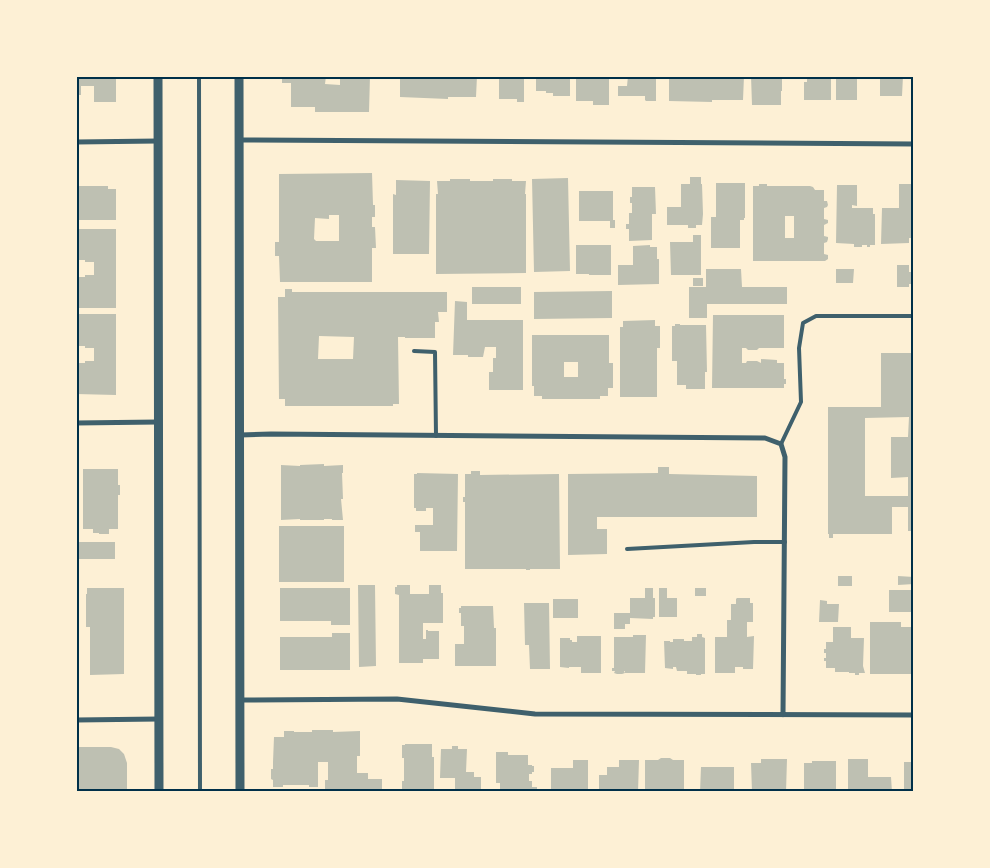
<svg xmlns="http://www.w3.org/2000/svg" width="990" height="868" font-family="Raleway,sans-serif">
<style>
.building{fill:#bec0b2;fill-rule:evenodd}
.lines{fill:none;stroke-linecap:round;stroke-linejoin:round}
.service{stroke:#3f606c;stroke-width:4}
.minor{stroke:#3f606c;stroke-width:5}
.tertiary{stroke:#3f606c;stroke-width:9}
.neatline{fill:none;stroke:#003049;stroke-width:2}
</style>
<rect width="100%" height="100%" fill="#fdf0d5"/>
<!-- building -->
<path class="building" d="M76 76H116V102H94V86H81V95H76Z
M282 76H326L325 84 340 85V78H342V76H370L369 112H315V107H291V83H282Z
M398 76H477L476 97H448V99L400 97V78H398Z
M497 76H524V102H517V99H499V79H497Z
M536 76H570V96H553V93H546V91H536Z
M576 76H609V105H593V101H576Z
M628 76H656V101H646L645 100V96H618V86H627Z
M669 76H694V78H719V76H744L743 100H712V102L669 101Z
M751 76H782V91H781V105H752Z
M807 76H831V100H804V82H807Z
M836 76H857V100H836Z
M881 76H903L902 96H880V77Z
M372 173 373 205H375V217H372V227H375L376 248H372V282H280L279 256H275V242H279V174ZM329 215H339V241H316L314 239 315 218 329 219Z
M690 177H701V184H702L703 214 702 225H696V228H688V225H667V207H681V184H690Z
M568 178 570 271 534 272 532 179Z
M450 179H470V181H493V179H512V181H526L525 194H526V273L436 274V194H438L437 181H450Z
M396 180 430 181 429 254H393V194L396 195Z
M716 183H745V218H744V220H740V248H711V217H716Z
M759 184H767V186H810L813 187 815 190H824V201H827L828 205 827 207 824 208V219L828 220V223L824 225V236L828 237V239L827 242 824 243V254L828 255V259L825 261H753V186H759ZM785 216H794V238H785Z
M899 184H914V238H909V243L881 244 882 208H899Z
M837 185H857V206L852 205V208H873V214H875V245H870V247H867V245H862V247H854V244L836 243Z
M76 186H108V189H116V220H76Z
M632 187H655L656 214H652V240L629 241V229H626V224H629V213H632V203H630V197H632Z
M579 191H613V220H615V228H610V221H579Z
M76 229H116V308H76V277H85V275H94V262H85V260H76Z
M693 235H701V275H671L670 242H693Z
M576 245H611V275H589V274H576Z
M650 245V247H657V259H659V284L618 285V265H633V246Z
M897 265H909V272H914V284H909V287H897Z
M706 269H741L742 287H787V304H707V318H689V287H706Z
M836 269H854L853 283H836Z
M693 278H703V286H693Z
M472 287H521V304H472Z
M285 289H292V292H447V312H438L439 322H435V338H405V337H398L399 404H393V406H285V399H279L278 297H285ZM319 336 354 337 353 359H318Z
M612 291V318L534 319V292Z
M455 301 467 302V320H523V390H489V372H493V358H496V347H485L483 357H468V355H453Z
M76 314H116V395L76 394V363H85V361H94V348H85V346H76Z
M713 315H784V348H759L757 350H748L746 348H742V363H746L747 361H757L761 363V359L777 360V363H784V379H786V384H784V388H712Z
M655 320V326H660V348H657V397H620V327H623V321Z
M675 324H680V325H706L707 372H705V389H686V385H677V361H672V326H675Z
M532 335H609V363H613V388H608V396H600V399H542V396H534V386H532ZM564 362H578V377H564Z
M881 353H914V531H908V507H892V534H833V538H829V534H828V407H881ZM909 417 908 437H891V478L908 477V496H865V418Z
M324 464V466L343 465V473H342L343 499H341L343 520H332V519H324V520H300V519L281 520V465L300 466V465Z
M658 467H669V474L757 476V517H597V529H607V554L568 555V474L658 473Z
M83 469H118V485H120V495H118V529H109V534H99V533H93V529H83Z
M471 471H480V475L559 474 560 569H530V570H526V569H465V502H463V497H465V474H471Z
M417 473 458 474 457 551H420V532H415V525H433V508H426V511H416V508H414V474H417Z
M279 526H344V582H279Z
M76 542H115V559H76Z
M838 576H852V586H838Z
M898 576 914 577V584L898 585Z
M358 585H375L376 666 359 667Z
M397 585H410V594H429V585H441V593H443V623H423V639H426V630H428V631H439V659H423V663H399V595L395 594V587H397Z
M87 588H124V674L90 675V627H86V594H87Z
M280 588H350V625H331V621H280Z
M645 588H653V598H655V617H653V619L630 618V624H625V629H614V613H630V598H645Z
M659 588H667V598H677V617H659Z
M695 588H706V596H695Z
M889 590H914V612H889Z
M737 598H750V603H753V622H747V637L754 636 753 669H743V667H735V673H715V637H727V620H731V604H736V599Z
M553 599H578V618H553Z
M820 600 827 601V604H839L838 622H819Z
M524 603H549L550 669H530L529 645H525Z
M461 606H493L494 628H496V666H455V644H464V626H461V613H459V608H461Z
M870 622H901V627H911V633H913L914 674H870Z
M833 627H851V638H864L863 666 865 673H859V675H855V673H849V672H835V668H826V661H824V658H826V653H824V649H826V642H833Z
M332 633H350V670H280V637H332Z
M697 634H702V637L705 638V674H701V675H696V674H687V671H677L676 667H673V669L665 668 664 641H670V642H673V639H684V641H692V637H697Z
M633 635H646L645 673H625V671H624L625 673 622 674H617L614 673 615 671H612V668H614V637H633Z
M577 636H601V673H581V667H569V668L560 667V638H570V640H572V642H577Z
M312 730H333V732L360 731V756H357V773H368V779H382V789H380V792H325V780H328V762H318V787H309V785H283V787H273V780L271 779V769H273V762L274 737H284V731H294V732H312Z
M405 744H432V757H434V792H402V781H404V758H402V745H405Z
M452 746H458V749H467L466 772H474V777H481V792H455V778H440L441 749H452Z
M76 747H111L119 749 124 754 127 763V792H76Z
M496 752H508V755H528V765H532V766H534V772H532V774H529V781H532V787H537V792H500V783H496Z
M661 758H670L673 760H684V792H645V760H658Z
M761 759H787L786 792H752L751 763H761Z
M848 759H868V777H891L892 792H848Z
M573 760H588V792H551V768H573Z
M619 760H639L638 792H599V775H607V767H619Z
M812 761H836V792H804V763H812Z
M904 762H914V792H904Z
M701 767H734V792H700Z"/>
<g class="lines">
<!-- service -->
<path class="service" d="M199 76 200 792
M414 351 435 352 436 436
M781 444 801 402 799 348 803 323 816 316H914
M627 549 754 542H785"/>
<!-- minor -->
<path class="minor" d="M239 140 914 144
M76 142 158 141
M76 423 158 422
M240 435 271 434 765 438 781 444 785 457 783 715
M241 700 397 699 535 714 914 715
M76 720 159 719"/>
<!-- tertiary -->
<path class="tertiary" d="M158 76 159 792
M239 76 240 792"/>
</g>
<!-- border -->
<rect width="990" height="868" fill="none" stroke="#fdf0d5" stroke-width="155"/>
<rect x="78" y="78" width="834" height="712" class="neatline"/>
</svg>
